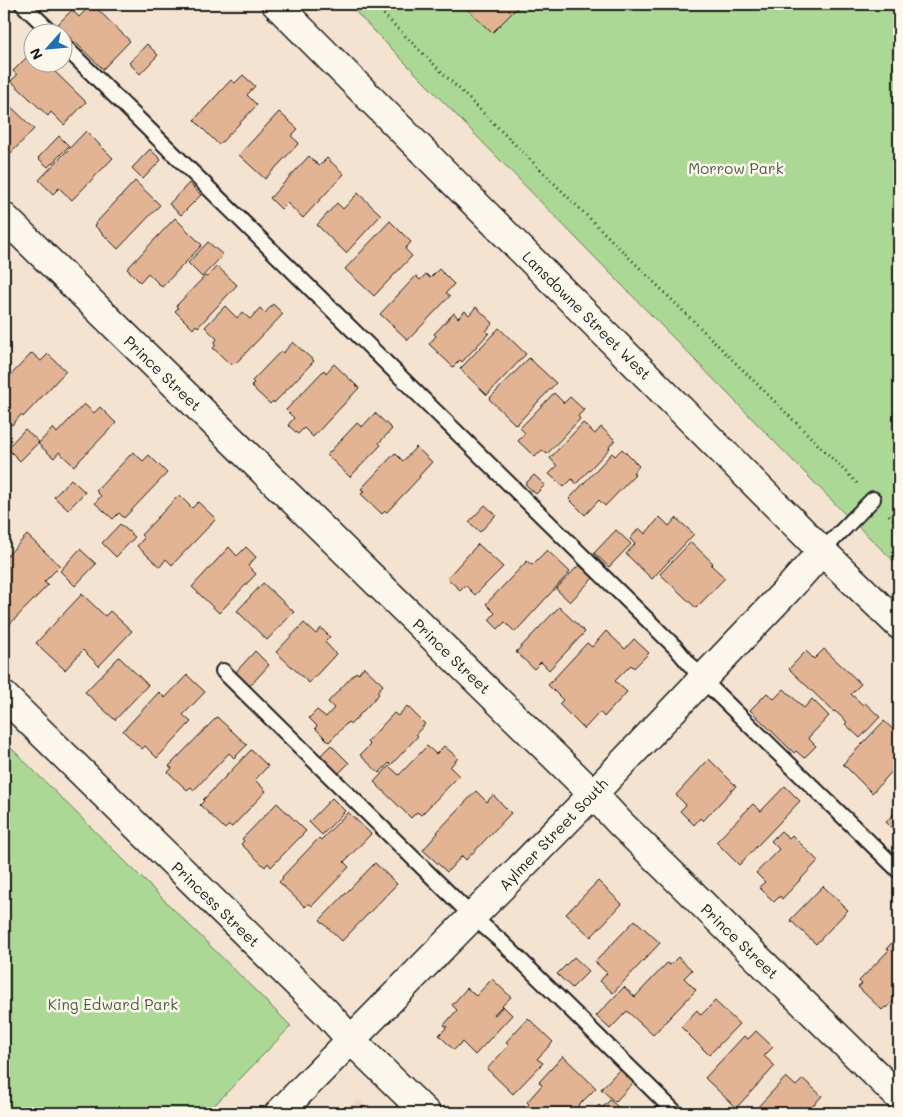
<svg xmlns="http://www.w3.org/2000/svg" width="903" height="1117" font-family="Mali,sans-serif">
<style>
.built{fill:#efd5be}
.green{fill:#acd896;stroke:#647a59}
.building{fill:#e2b493;stroke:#1c1c1c}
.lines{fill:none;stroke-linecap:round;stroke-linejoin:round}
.lane-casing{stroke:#1c1c1c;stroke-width:18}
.street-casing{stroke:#1c1c1c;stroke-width:31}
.secondary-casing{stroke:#1c1c1c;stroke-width:31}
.path{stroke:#1c1c1c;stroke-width:3;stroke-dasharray:1 4;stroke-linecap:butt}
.lane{stroke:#fbf7ec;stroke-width:14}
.street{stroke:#fbf7ec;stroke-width:28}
.secondary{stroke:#fbf7ec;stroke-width:28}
.labels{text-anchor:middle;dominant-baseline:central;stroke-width:5;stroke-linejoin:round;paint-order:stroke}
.park-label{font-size:15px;fill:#4e5e47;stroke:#fbf7ec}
.street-label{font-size:15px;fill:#1c1c1c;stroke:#fbf7ec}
</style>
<rect width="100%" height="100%" fill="#f4e3d1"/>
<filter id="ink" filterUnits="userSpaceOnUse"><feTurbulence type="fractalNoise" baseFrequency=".02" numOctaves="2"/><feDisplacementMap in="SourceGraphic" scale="10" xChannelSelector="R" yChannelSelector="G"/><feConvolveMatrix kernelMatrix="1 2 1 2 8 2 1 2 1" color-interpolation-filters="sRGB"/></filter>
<g filter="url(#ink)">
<!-- built -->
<path class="built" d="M358 1099 372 1113H343Z"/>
<!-- green -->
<path class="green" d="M348 4H899V566L846 515Z
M4 741 291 1026 207 1113H4Z"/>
<!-- building -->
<path class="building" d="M92 4 130 41 103 69 57 25 72 10 79 17Z
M462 4H521L492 33Z
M147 44 158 55 140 74 129 63Z
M32 52V62H45L86 102 64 125 51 112 48 116 11 81 17 75 13 71Z
M243 75 255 86 247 95 257 105 219 145 194 120 231 80 235 83Z
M4 100 34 129 9 155 4 149Z
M279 112 298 129 291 136 299 143 265 179 239 155Z
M86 131 113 158 72 200 59 188 53 194 39 180Z
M59 136 69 146 48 167 38 158Z
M150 149 161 160 143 179 132 168Z
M309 156 319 166 327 158 344 174 303 218 287 203 281 209 270 198Z
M135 181 160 205 118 249 94 225Z
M189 183 201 195 181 215 169 204Z
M358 193 381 215 346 253 317 225 337 203 343 209Z
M175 218 202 245 162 287 148 273 140 282 127 269Z
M390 221 411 242 405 249 412 256 374 296 345 269Z
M208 242 223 255 202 277 188 263Z
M217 266 237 285 198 327 196 325 193 329 175 311 178 308 176 306 205 276 207 277Z
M439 269 454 284 446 293 450 296 408 340 380 314 416 276 420 280 426 274 430 278Z
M273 304 283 314 235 364 233 362 231 365 213 348 216 345 214 343 217 339 205 327 225 306 237 318 242 312 250 319 260 308 265 313Z
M476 307 493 323 486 331 489 333 462 362 460 360 453 367 429 344 436 336 434 334 454 313 458 318 465 311 469 315Z
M499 328 526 354 487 395 460 369Z
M293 342 314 361 274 403 273 401 270 404 251 386 254 383 252 381 281 351 283 353Z
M32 353 41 361 48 354 66 371 23 417 21 415 12 425 4 417V382Z
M529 358 556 383 516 425 489 399Z
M334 364 359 388 313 437 304 428 298 434 288 425 294 418 286 410 324 370 326 373Z
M554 393 564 403 570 397 584 410 578 416 580 419 547 454 542 450 535 457 518 441 525 433 520 428Z
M84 404 94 413 100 407 116 423 74 466 59 452 54 458 38 444 53 428 57 433Z
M375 413 392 429 379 443 381 445 350 477 327 455 357 423 362 427Z
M583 423 595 434 601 427 615 440 609 447 610 448 576 484 572 479 564 487 549 474 557 466 550 458Z
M25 429 39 442 20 461 7 448Z
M416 447 432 462 419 476 420 477 387 512 385 511 382 514 361 494 364 491 361 489 395 453 403 461Z
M622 449 639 466 633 473 635 475 605 506 599 500 585 515 569 499 612 453 615 456Z
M133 452 143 461 149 455 167 473 124 518 119 513 113 519 95 503 101 496 96 491Z
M534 475 545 485 536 494 525 484Z
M71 479 85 492 68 510 54 497Z
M179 495 192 508 198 502 216 519 172 565 166 559 160 567 137 546 144 538 141 535Z
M485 505 496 515 480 532 469 522Z
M660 517 669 526 676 518 694 534 652 579 626 554 635 544 630 539 639 528 645 534Z
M120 524 135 537 116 557 102 543Z
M616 530 631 544 609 567 594 553Z
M27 535 60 566 44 582 48 585 8 626 4 622V559Z
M691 542 713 563 711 565 725 578 696 608 660 574Z
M478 544 503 567 475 595 465 585 460 590 447 578Z
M229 547 237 556 246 547 256 557 248 566 256 574 219 613 192 587Z
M80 549 96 564 75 586 60 571Z
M547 550 570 572 515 632 505 622 498 629 489 620 495 613 486 604 527 561 532 565Z
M579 565 593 578 570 602 556 589Z
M263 583 294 612 267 640 237 611Z
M82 594 105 616 110 611 132 631 99 666 83 650 65 670 36 643Z
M559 607 585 632 549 670 541 662 534 669 516 652Z
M304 623 316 634 321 628 330 637 325 642 336 654 309 683 276 652Z
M606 631 625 649 634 639 649 653 634 668 631 665 615 681 627 692 604 717 600 712 584 729 559 704 563 700 548 685 587 643 592 647Z
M824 649 861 684 851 694 863 705 865 703 880 717 860 738 845 724 847 722 835 711 834 712 789 669 806 651 814 659Z
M255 651 269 665 248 688 234 674Z
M119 657 148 685 115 720 85 692Z
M364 667 383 685 377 692 379 694 351 724 348 722 329 742 315 728 317 726 309 718 317 710 326 717 334 708 328 702 356 672 358 674Z
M187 675 205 692 183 715 191 722 157 758 145 746 142 749 123 731 159 692 165 698Z
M784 689 804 708 812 699 829 716 808 738 816 746 804 758 796 751 794 753 750 710 767 693 774 699Z
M407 706 425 724 416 734 418 736 391 765 389 763 379 773 360 755 370 745 367 742 394 713 398 716Z
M217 717 247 745 234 758 229 753 194 790 191 787 187 790 168 772 172 768 169 766Z
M884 721 899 735V764L872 793 843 764Z
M331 745 349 763 337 775 319 757Z
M427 746 436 754 444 746 458 758 450 767 459 776 421 815 417 812 411 818 374 782 389 766 399 775Z
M251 750 268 766 255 780 266 791 232 827 229 825 225 829 200 805 204 801 203 800Z
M709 759 736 786 703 821 700 818 694 825 680 811 686 805 676 795Z
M785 786 800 801 739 865 716 842 753 804 761 811Z
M476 791 487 802 493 795 511 813 466 860 462 856 447 872 423 850 438 833 437 832Z
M332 798 345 811 322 835 309 822Z
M277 803 306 831 271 867 268 863 265 867 241 844 244 841 242 839Z
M899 808V835L886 822Z
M348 812 371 834 344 862 349 867 312 906 309 903 305 907 279 882 283 878 282 877 319 838 321 840Z
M781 831 789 838 792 835 818 861 782 899 780 896 774 902 759 887 765 882 756 873 779 849 771 841Z
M375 863 397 884 342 941 320 920Z
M598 881 622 904 591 937 566 914Z
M823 886 848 910 816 944 790 920Z
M635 920 660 943 613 993 600 981 607 973 595 962Z
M899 935V995L887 1008 885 1007 882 1010 858 987 862 984 859 981 889 950 887 948Z
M574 957 589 971 572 988 557 974Z
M678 957 692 970 684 978 696 990 653 1035 627 1011 610 1029 596 1016 624 987 635 997 667 963 670 965Z
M492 979 511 997 494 1014 495 1015 503 1006 512 1015 475 1055 462 1042 454 1050 439 1035 447 1027 444 1025 457 1010 452 1005 467 988 476 996Z
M715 1001 739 1024 709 1055 681 1027 697 1010 701 1015Z
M528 1018 553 1042 537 1059 543 1063 513 1094 487 1069 509 1045 506 1042Z
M756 1031 773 1047 764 1056 775 1066 736 1108 705 1078 744 1036 748 1039Z
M563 1056 596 1088 571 1113H520L529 1104 527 1102 542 1085 539 1082Z
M620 1069 634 1082 615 1102 601 1089Z
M786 1077 796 1086 803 1079 822 1096 806 1113H752Z
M610 1100 625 1113H591L599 1105 602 1108Z
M659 1105 667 1113H651Z"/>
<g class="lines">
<defs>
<path id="lane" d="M22 4 51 32
M62 44 675 647 702 679 899 871
M822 551 873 499
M223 671 472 916 502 942 676 1113"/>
<path id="street" d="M4 217 593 794 619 822 899 1097
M4 696 325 1011 351 1040 426 1113
M279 1113 593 794 791 586 822 551"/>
<path id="secondary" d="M276 4 822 551 899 625"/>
</defs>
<!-- lane casing -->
<use href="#lane" class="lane-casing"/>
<!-- street casing -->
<use href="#street" class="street-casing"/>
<!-- secondary casing -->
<use href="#secondary" class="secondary-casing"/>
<!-- path -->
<path class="path" d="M373 4 858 484
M889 515 899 525"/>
<!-- lane -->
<use href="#lane" class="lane"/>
<!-- street -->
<use href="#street" class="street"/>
<!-- secondary -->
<use href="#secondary" class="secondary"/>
</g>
</g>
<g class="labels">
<!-- park labels -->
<g class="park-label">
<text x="736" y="168">Morrow Park</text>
<text x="113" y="1004">King Edward Park</text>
</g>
<!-- street labels -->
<g class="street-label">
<text transform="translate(587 315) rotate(45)">Lansdowne Street West</text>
<text transform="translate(163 373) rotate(44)">Prince Street</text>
<text transform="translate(452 656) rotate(44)">Prince Street</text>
<text transform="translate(553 834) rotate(-46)">Aylmer Street South</text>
<text transform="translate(216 904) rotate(44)">Princess Street</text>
<text transform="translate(740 941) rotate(44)">Prince Street</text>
</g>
</g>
<!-- margin -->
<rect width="903" height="1117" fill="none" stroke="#fbf7ec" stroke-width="20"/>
<rect x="10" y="10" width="883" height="1097" fill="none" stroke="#1c1c1c" stroke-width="2" filter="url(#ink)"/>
<!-- north arrow -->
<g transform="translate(48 48) rotate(243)"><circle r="24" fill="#fbf7ec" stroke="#a29f99"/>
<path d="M0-4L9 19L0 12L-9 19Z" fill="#1f6fb2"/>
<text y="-8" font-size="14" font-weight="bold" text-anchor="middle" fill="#1c1c1c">N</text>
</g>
</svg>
